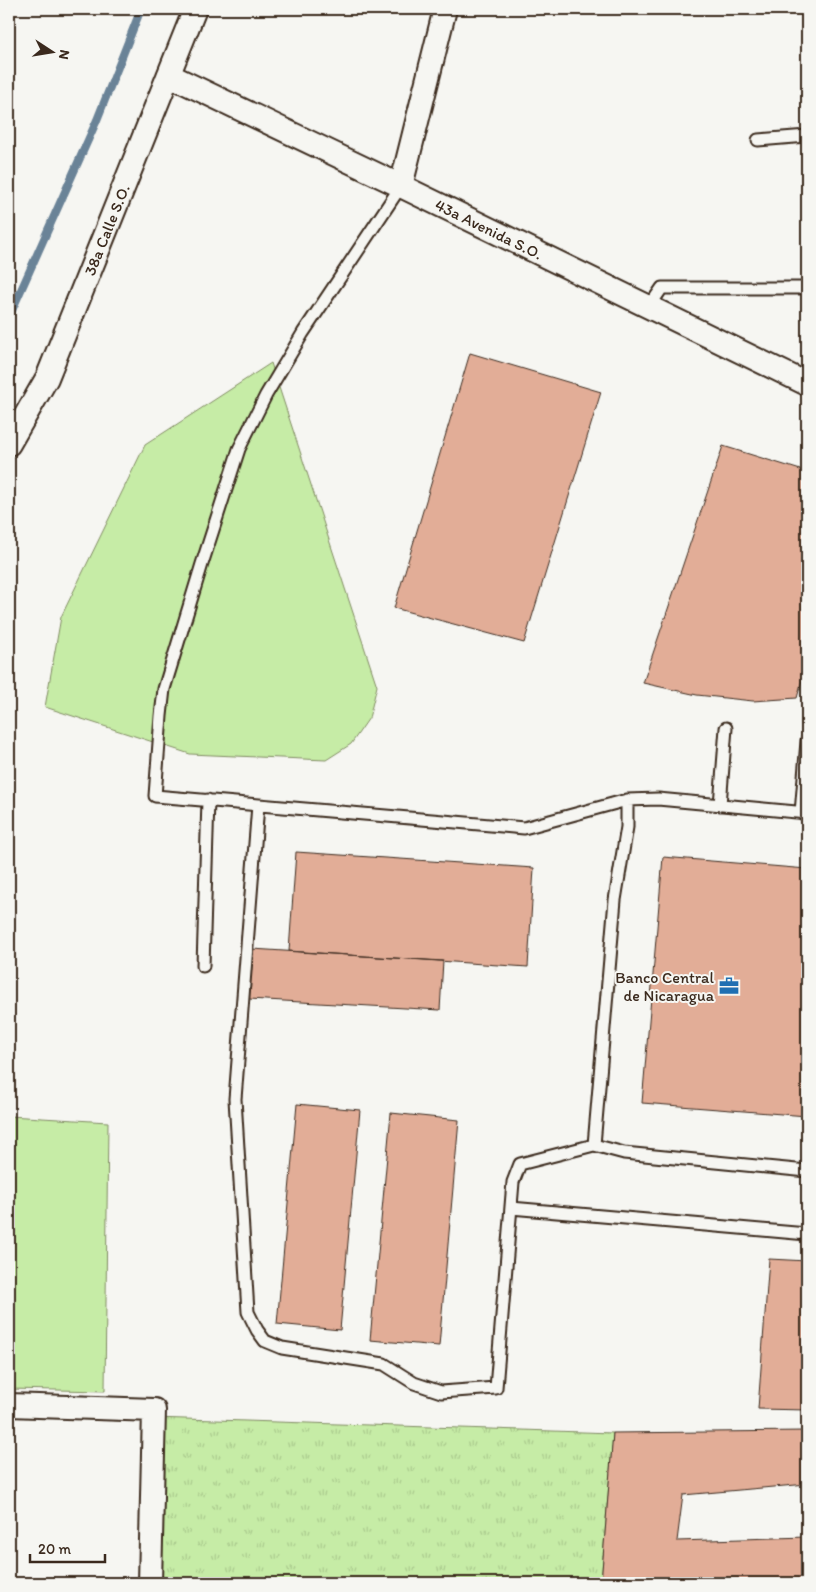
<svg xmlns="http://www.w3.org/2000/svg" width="816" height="1592" font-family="Itim,sans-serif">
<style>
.grass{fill:url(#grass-tufts);stroke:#808b62}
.pitch{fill:#c6eca6;stroke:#808b62}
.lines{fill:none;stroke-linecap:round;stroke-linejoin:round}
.stream{stroke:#6b8397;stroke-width:8}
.building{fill:#e2ad97;stroke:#3b2a1e}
.lane-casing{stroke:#3b2a1e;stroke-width:15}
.street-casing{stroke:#3b2a1e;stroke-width:26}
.lane{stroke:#f6f6f2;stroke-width:11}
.street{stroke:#f6f6f2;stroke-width:22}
.labels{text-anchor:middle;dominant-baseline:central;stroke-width:4;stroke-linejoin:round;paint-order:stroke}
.street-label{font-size:16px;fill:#3b2a1e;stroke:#f6f6f2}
.poi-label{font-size:16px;fill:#3b2a1e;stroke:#f6f6f2;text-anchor:end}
</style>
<defs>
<pattern id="grass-tufts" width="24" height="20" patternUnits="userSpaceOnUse" patternTransform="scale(1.25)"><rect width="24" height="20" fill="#c6eca6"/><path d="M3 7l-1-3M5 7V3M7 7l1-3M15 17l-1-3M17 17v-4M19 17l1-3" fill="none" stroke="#abcb8e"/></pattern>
</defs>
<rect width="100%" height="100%" fill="#f6f6f2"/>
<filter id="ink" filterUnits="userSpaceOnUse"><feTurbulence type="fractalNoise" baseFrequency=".02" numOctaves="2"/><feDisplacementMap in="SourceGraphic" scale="10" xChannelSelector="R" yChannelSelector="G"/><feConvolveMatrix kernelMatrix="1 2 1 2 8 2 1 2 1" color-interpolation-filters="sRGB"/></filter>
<g filter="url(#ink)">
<!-- grass -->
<path class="grass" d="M154 1418 613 1433 601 1583H152Z"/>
<!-- pitch -->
<path class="pitch" d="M271 363 377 686 369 718 351 744 326 760 190 754 45 707 61 617 145 445Z
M9 1116 108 1122 105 1391 9 1389Z"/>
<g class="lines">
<!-- stream -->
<path class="stream" d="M9 317 97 120 141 9"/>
</g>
<!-- building -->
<path class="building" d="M470 353 601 392 524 643 394 608Z
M723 446 807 472V662L797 698 753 701 697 695 643 683Z
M296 852 534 868 528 967 289 951Z
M663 857 807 869V1116L642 1103Z
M252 949 443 961 440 1010 249 999Z
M297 1104 360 1110 340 1330 277 1324Z
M391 1113 459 1120 439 1346 370 1340Z
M769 1259 807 1261V1410L758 1409Z
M807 1431V1484L683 1495 677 1541 807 1537V1583H601L613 1433Z"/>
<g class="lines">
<defs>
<path id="lane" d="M758 140 807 136
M401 186 303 333 266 395 239 449 202 564 164 689 161 716 155 796 524 828 627 800 658 799 807 813
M649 307 662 288H807
M258 805 235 1099 248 1312 257 1330 265 1341 282 1348 384 1364 414 1383 441 1392 496 1388 513 1182 520 1164 594 1145 624 1153 807 1171
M720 805 726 728
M801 813 807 741
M203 966 208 800
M594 1145 615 900 627 827V800
M511 1208 807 1234"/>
<g id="street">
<path id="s1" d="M169 75 401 186 807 384"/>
<path d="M401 186 445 9"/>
<path id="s2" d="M9 444 47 378 195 9"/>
<path d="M9 1405 154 1410 150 1583"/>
</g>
</defs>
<!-- lane casing -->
<use href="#lane" class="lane-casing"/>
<!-- street casing -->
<use href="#street" class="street-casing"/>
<!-- lane -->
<use href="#lane" class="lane"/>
<!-- street -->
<use href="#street" class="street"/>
</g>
</g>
<!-- icons -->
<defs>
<symbol id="office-bare" viewBox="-9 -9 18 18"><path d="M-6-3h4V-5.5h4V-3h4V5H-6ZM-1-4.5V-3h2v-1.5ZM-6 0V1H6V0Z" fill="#1f6fb2" stroke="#f6f6f2" stroke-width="2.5" paint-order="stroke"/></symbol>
</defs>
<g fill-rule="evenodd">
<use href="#office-bare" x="715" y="972" width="28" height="28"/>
</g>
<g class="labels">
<!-- street labels -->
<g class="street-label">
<text stroke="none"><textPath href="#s2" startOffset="236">38a Calle S.O.</textPath></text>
<text stroke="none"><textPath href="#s1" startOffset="355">43a Avenida S.O.</textPath></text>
</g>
<!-- poi labels -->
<g class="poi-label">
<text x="714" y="977">Banco Central<tspan x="714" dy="18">de Nicaragua</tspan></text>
</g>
</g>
<!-- margin -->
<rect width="816" height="1592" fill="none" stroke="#f6f6f2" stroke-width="30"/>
<rect x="15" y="15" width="786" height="1562" fill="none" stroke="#3b2a1e" stroke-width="2" filter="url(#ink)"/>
<!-- north arrow -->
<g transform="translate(52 52) rotate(102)" stroke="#f6f6f2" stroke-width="4" paint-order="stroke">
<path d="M0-4L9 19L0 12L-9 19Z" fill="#3b2a1e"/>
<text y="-8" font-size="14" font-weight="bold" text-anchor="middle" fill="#3b2a1e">N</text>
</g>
<!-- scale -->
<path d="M30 1554v8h75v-8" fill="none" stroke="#3b2a1e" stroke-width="2.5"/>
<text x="38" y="1554" font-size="15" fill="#3b2a1e" stroke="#f6f6f2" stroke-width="4" paint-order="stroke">20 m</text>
</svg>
